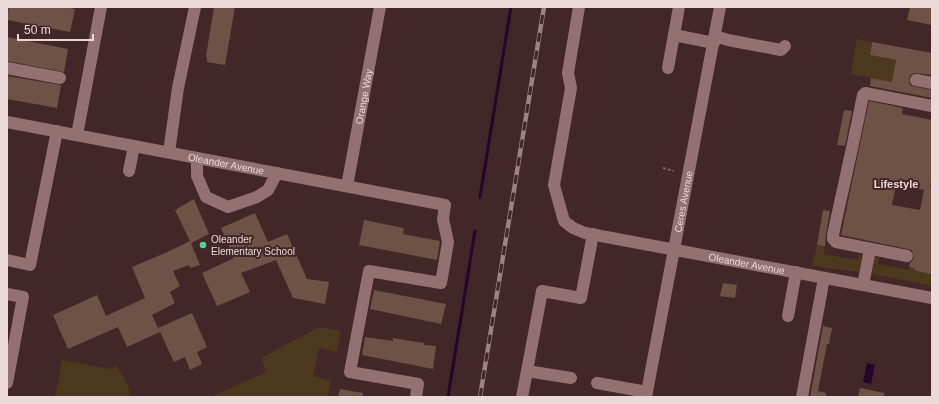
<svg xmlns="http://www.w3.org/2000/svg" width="939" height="404" font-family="Arial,sans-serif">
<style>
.green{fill:#4c381c}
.water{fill:#22072a}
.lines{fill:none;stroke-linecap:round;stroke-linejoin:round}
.stream{stroke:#22072a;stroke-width:3}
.building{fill:#6e5246;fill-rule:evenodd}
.path{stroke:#81696a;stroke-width:2;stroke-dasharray:3 2;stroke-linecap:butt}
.minor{stroke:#937173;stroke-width:12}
.rail-casing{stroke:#9b8385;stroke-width:4.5}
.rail{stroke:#422628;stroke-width:3;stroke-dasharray:9;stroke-linecap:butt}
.poi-dot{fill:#4cd39a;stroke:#422628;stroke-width:1.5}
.labels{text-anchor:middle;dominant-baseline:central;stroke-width:4;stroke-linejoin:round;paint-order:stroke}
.street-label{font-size:10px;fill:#ebd8d9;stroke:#422628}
.poi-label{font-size:10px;fill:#ebd8d9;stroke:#422628;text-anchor:start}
.neighbourhood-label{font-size:11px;font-weight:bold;fill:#ebd8d9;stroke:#422628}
</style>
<rect width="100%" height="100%" fill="#422628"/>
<!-- green -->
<path class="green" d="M857 39 872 42 870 55 896 60 895 68 919 58 913 86 851 74Z
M817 245 825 246 824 254 857 260 859 254 862 255 859 272 812 266Z
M874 257 879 258 878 264 908 270 909 267 914 268V270L932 271V286L872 274Z
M319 327 341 331 337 352 319 348 313 376 331 381 328 397H211L266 372 261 358Z
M62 360 110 369 116 365 128 385 130 397H55Z"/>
<!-- water -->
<path class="water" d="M867 363 875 365 871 384 863 382Z"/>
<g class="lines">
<!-- stream -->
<path class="stream" d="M480 197 511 7
M448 397 475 231"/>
</g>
<!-- building -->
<path class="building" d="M9 7H64L75 9 70 32 7 20Z
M214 7H235L225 65 207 62V58L206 56Z
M910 7H932V25L907 20Z
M7 37 68 49 64 72 7 61Z
M872 42 932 53V75L914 73 910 75 909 79V83L911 86 932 90V98L870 86 871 78 892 82 896 60 870 55Z
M7 76 61 85 57 108 7 99Z
M869 101 903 108 902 114 932 120V179L930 187H932V271L930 274 914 270V268L909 267 910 263 914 258 912 250 841 235ZM896 185 924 190 920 210 892 205Z
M844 110 852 111 845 146 837 145Z
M194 199 209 234 191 243 200 265 190 268 189 265 173 271 180 286 170 292 175 303 152 315 158 328 192 313 207 347 197 352 202 364 190 370 185 357 174 362 160 332 127 347 118 327 68 349 53 315 97 295 106 316 145 298 132 267 165 253 190 241 175 210Z
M823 210 830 211 826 234 825 246 817 245Z
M255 213 268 242 287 234 307 279 329 282 325 304 293 298 276 260 241 273 250 292 217 306 202 273 234 258 221 228Z
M364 220 404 228 403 234 440 241 437 260 359 245Z
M723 283 737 285 735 298 720 296Z
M374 290 446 304 441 324 370 309Z
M823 326 832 328 829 344H827L818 391 826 393V397H810Z
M365 337 393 341V338L424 343V345L436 346 433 369 362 355Z
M860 388 884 393V397H858Z
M340 389 363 393V397H338Z"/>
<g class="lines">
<!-- path -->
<path class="path" d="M663 168 674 171"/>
<!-- minor -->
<g class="minor">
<path id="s1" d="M579 7 568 73 571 88 554 185 564 221 573 228 585 233 932 298"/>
<path d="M674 35 714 43"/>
<path d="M715 36 728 40 781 50 785 46"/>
<path d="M7 68 60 78"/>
<path d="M668 68 679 7"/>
<path d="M916 80 932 83"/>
<path id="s2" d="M7 122 445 205 443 219 448 242 441 283 369 271 350 372 418 384 416 397"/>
<path d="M77 135 101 7"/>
<path d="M169 152 178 88 195 7"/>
<path d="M197 158V176L206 197 228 207 257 197 268 190 277 173"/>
<path d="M129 171 134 146"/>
<path id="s3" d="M347 186 380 7"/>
<path d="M907 256 836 242 833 239V235C843 188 854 142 863 95L865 93 932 106"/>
<path d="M7 260 30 265 57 131"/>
<path d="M863 285 870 249"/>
<path d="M7 294 23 297 7 383"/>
<path d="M788 316 796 272"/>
<path d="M571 378 527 371 542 291 581 298 593 234"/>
<path d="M597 383 647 392"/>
<path d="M522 397 527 371"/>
<path id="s4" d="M646 397 720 7"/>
<path d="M802 397 824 278"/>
</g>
<defs>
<path id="rail" d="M480 397 544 7"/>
</defs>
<!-- rail casing -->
<use href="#rail" class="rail-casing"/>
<!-- rail -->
<use href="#rail" class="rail"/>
</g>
<!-- markers -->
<circle class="poi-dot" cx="203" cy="245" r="4"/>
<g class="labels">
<!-- street labels -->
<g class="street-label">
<text stroke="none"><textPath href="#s3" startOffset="91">Orange Way</textPath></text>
<text stroke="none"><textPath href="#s2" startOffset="223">Oleander Avenue</textPath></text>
<text stroke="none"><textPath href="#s4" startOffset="199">Ceres Avenue</textPath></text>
<text stroke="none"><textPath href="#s1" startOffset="407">Oleander Avenue</textPath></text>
</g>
<!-- poi labels -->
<g class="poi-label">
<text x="211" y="239">Oleander<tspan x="211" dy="12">Elementary School</tspan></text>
</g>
<!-- neighbourhood labels -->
<g class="neighbourhood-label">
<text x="896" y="184">Lifestyle</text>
</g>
</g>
<!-- border -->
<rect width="939" height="404" fill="none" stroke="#ebd8d9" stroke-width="16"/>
<!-- scale -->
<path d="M18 34v6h75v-6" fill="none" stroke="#ebd8d9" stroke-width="2"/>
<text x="24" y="34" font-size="12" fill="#ebd8d9" stroke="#422628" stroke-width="3" paint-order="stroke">50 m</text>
</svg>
